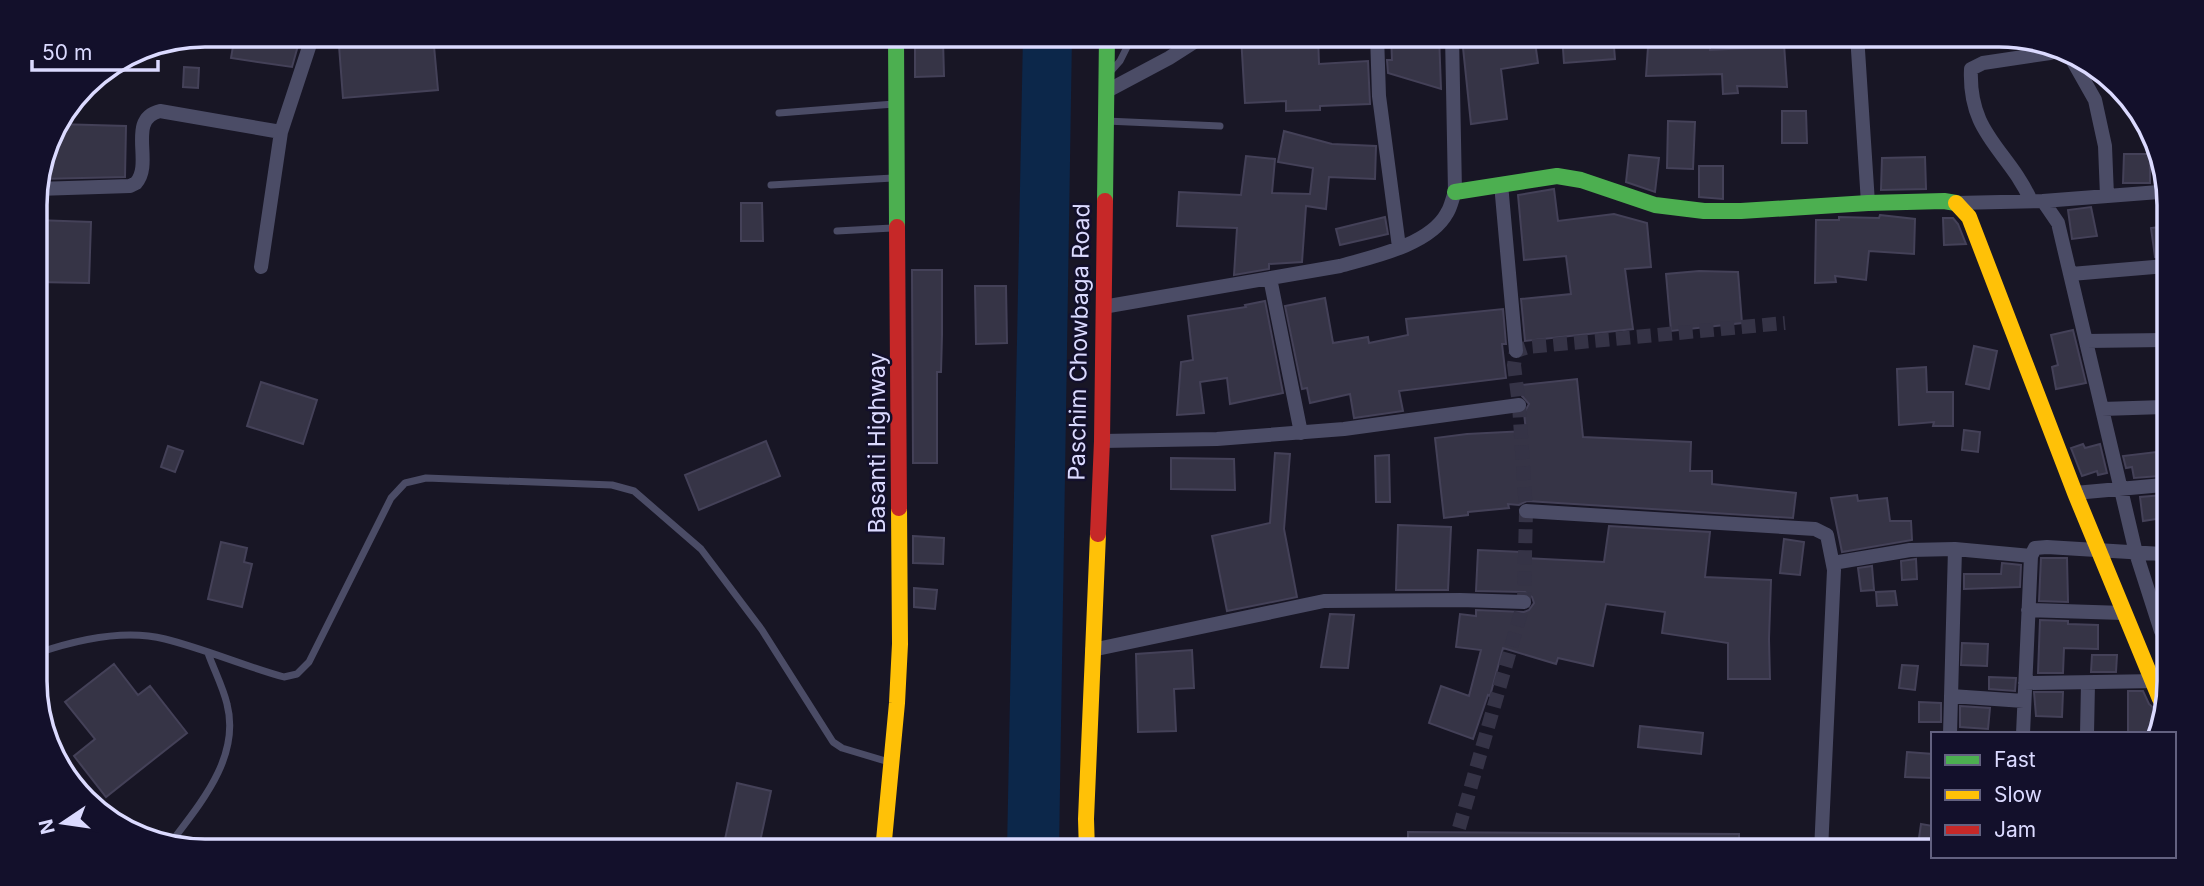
<svg xmlns="http://www.w3.org/2000/svg" width="2204" height="886" font-family="Inter,sans-serif">
<style>
.water{fill:#0c274a}
.building{fill:#363446;stroke:#444158;stroke-width:2}
.lines{fill:none;stroke-linecap:round;stroke-linejoin:round}
.street-tunnel{stroke:#353346;stroke-width:14;stroke-dasharray:14 7;stroke-linecap:butt}
.lane{stroke:#4b4c66;stroke-width:7}
.street{stroke:#4b4c66;stroke-width:14}
.fast{stroke:#4caf50;stroke-width:16}
.slow{stroke:#ffc107;stroke-width:16}
.jam{stroke:#c62828;stroke-width:16}
.labels{text-anchor:middle;dominant-baseline:central;stroke-width:5;stroke-linejoin:round;paint-order:stroke}
.street-label{font-size:23px;fill:#dbdaff;stroke:#13102b}
.rim{fill:none;stroke:#dbdaff;stroke-width:3.5}
</style>
<rect width="100%" height="100%" fill="#181625"/>
<!-- water -->
<path class="water" d="M1023 35H1072L1059 851H1007Z"/>
<!-- building -->
<path class="building" d="M235 35H301L292 67 231 58Z
M347 35H433L438 90 343 98 339 46 348 45Z
M1318 35 1319 64 1368 61 1370 104 1320 106V110L1286 111V101L1245 103 1241 36Z
M1391 35H1439L1441 89 1388 73 1387 60H1392Z
M1484 35H1534L1538 63 1501 69 1507 119 1471 124 1462 38Z
M1562 35H1613L1615 59 1564 63Z
M915 40H943L944 76 915 77Z
M1784 44 1787 87 1737 86 1738 93 1723 94 1722 74 1646 76 1648 47H1710V50L1768 47V45Z
M184 67 199 68 198 88 183 87Z
M1782 111H1806L1807 143H1782Z
M1668 121 1695 122 1693 169 1667 168Z
M57 124 126 126 125 177 39 179 53 130Z
M1284 131 1332 144 1376 146 1375 179 1329 177 1326 209 1306 206 1302 262 1269 264V269L1234 275 1237 228 1177 226 1179 192 1241 195 1246 156 1275 159 1272 193 1310 194 1313 168 1278 162Z
M2124 154H2150V183H2123Z
M1629 155 1659 158 1655 192 1626 182Z
M1925 157 1926 189 1881 190 1882 158Z
M1699 166H1723V199L1699 197Z
M1554 189 1558 221 1614 214 1647 223 1651 267 1625 269 1633 329 1525 341 1521 299 1571 294 1566 256 1524 260 1518 195Z
M741 203H762L763 241H741Z
M2091 207 2097 236 2072 239 2068 210Z
M1880 215 1915 219 1914 254 1869 251 1866 280 1835 276 1836 282 1815 283 1816 220H1839V217L1879 218Z
M1385 217 1388 234 1340 245 1336 229Z
M1943 218H1953L1958 224 1966 244 1944 245Z
M36 220 91 222 89 283 36 282Z
M2167 226 2166 257H2155L2151 228Z
M912 270H942V335L941 372H937V463H913Z
M1699 271 1738 272 1742 323 1671 331 1666 274Z
M975 286H1006L1007 343 976 344Z
M1325 298 1333 343 1368 337 1369 343 1408 335 1406 319 1503 309 1506 344H1502L1506 378 1399 391 1403 411 1354 418 1350 394 1310 403 1307 388 1302 389 1285 306Z
M1265 301 1283 393 1230 404 1227 378 1200 382 1204 413 1177 415 1181 362 1193 360 1188 316 1246 307 1245 305Z
M2073 330 2086 383 2056 389 2052 367 2058 365 2051 335Z
M1974 346 1997 351 1989 389 1966 384Z
M1926 367 1927 392H1953V426H1933L1934 422 1899 425 1897 369Z
M1577 379 1583 437 1691 442 1690 471H1712V484L1796 493 1793 518 1527 501 1519 505 1508 504 1509 508 1468 512V515L1444 518 1435 438 1467 434 1526 431 1524 413 1529 404 1522 396 1521 385Z
M261 382 317 400 303 444 247 426Z
M1964 430 1980 432 1978 452 1962 450Z
M766 441 780 476 699 510 685 475Z
M2083 444 2085 448 2100 444 2107 473 2098 475 2097 471 2082 476 2071 448Z
M168 446 183 451 175 472 161 467Z
M2156 452 2159 476 2134 478 2132 467 2126 468 2123 456Z
M1275 453 1290 454 1284 529 1297 597 1227 611 1212 536 1270 523Z
M1389 455 1390 502H1376L1375 456Z
M1171 458 1234 459 1235 490 1171 489Z
M1857 495 1858 501 1887 498 1890 521H1911L1912 540 1842 552 1831 498Z
M2163 495V518L2143 521 2140 497Z
M1398 525 1451 527 1448 590H1396Z
M1609 526 1710 532 1705 577 1771 580 1769 639 1770 679H1728V643L1662 633 1665 612 1606 604 1593 666 1558 658 1556 664 1503 648 1490 696 1488 695 1473 739 1429 723 1441 686 1469 696 1481 650 1456 647 1460 614 1476 616V610L1524 612 1529 610 1534 603 1532 597 1525 592 1476 591 1478 550 1522 552V558L1604 562Z
M913 536 944 538 943 564 913 563Z
M1784 539 1804 542 1800 575 1780 573Z
M221 542 247 548 244 562 252 564 242 607 208 599Z
M2041 558H2067L2068 602 2039 601Z
M1916 559 1917 579 1902 580 1901 561Z
M2002 563 2021 565 2020 587 1964 589V574H2001Z
M1872 566 1874 590 1861 591 1858 568Z
M914 588 937 590 935 609 914 607Z
M1895 591 1897 605 1877 606 1876 592Z
M1330 614 1354 615 1348 668 1321 667Z
M2040 620 2068 621V624L2098 625V649L2064 648 2063 673H2038Z
M1962 643 1988 644 1987 666 1961 665Z
M1192 650 1194 688 1174 689 1176 731 1138 732 1136 654Z
M2092 655H2117L2116 672H2091Z
M114 664 138 695 150 686 187 733 106 797 74 756 95 739 65 702Z
M1902 665 1918 666 1915 690 1899 688Z
M1989 677 2016 678 2015 691 1989 689Z
M2128 691H2143L2149 704 2157 711 2160 717V734H2128Z
M2034 692H2063L2062 717 2036 716Z
M1919 702 1941 703V722H1919Z
M1960 706 1990 708 1988 729 1960 727Z
M1640 726 1703 733 1701 754 1638 747Z
M1907 752 1933 754V778L1905 777Z
M737 783 771 791 758 851 724 844Z
M1921 824 1933 826V847L1918 845Z
M1408 832 1739 834V851H1408Z"/>
<g class="lines">
<!-- street-tunnel -->
<path class="street-tunnel" d="M1459 828 1524 602 1526 511 1519 405 1514 365 1516 351 1528 347 1785 323"/>
<!-- lane -->
<path class="lane" d="M1112 70 1120 61 1133 35
M779 113 894 104
M1106 121 1220 126
M771 185 893 178
M837 231 892 228
M38 653C76 640 125 629 165 639 205 649 244 666 284 677L297 674 309 662 391 498 405 483 426 478 612 485 634 491 701 549 762 630 833 742 842 748 889 762
M169 845C199 805 241 758 227 704 223 687 214 670 208 653"/>
<!-- street -->
<path class="street" d="M1377 35 1379 96 1399 247
M1647 35 1649 38 1663 39 1777 35
M1857 35 1868 203
M2069 54 2095 100 2105 146 2107 196
M1107 91 1169 58 1205 35
M1501 184 1516 351
M37 189 130 186 136 183C154 163 126 119 160 111L281 132
M2031 201C2008 149 1968 135 1971 69L1983 63 2050 53 2060 49
M2043 201 2159 192
M1956 203 2043 201 2058 223 2136 553 2161 631
M261 267 281 132 313 35
M2071 274 2166 266
M1270 278 1301 433
M1103 307 1340 266C1372 257 1430 245 1447 213 1451 207 1452 199 1455 192L1452 35
M2086 341 2165 340
M2102 409 2164 407
M1102 441 1217 439 1344 429 1519 405
M2075 493 2163 485
M1526 511 1815 529 1827 535 1834 570 1821 851
M1833 563 1910 550 1955 549 2031 556
M2028 610 2124 613
M1092 650 1324 601 1460 600 1524 602
M2025 683 2159 681
M1951 696 2024 701
M1950 734 1955 549
M2023 734 2031 556 2035 548 2047 547 2162 554
M2087 734 2088 683"/>
<!-- fast -->
<path class="fast" d="M896 35 897 227
M1455 192 1557 176 1581 180 1655 205 1704 211H1741L1868 203 1944 201 1956 203
M1105 201 1107 35"/>
<!-- slow -->
<path class="slow" d="M1956 203 1969 217 2075 493 2160 699
M883 851 897 703 900 644 899 508
M1087 851 1086 819 1098 534"/>
<!-- jam -->
<path class="jam" d="M897 227 899 508
M1098 534 1102 441 1105 201"/>
</g>
<g class="labels">
<!-- street labels -->
<g class="street-label">
<text transform="translate(1079 342) rotate(-89)">Paschim Chowbaga Road</text>
<text transform="translate(877 443) rotate(-90)">Basanti Highway</text>
</g>
</g>
<!-- crop -->
<path d="M0 0H2204V886H0ZM205 47H1999A158 158 0 0 1 2157 205V681A158 158 0 0 1 1999 839H205A158 158 0 0 1 47 681V205A158 158 0 0 1 205 47Z" fill="#13102b" fill-rule="evenodd"/>
<path class="rim" d="M205 47H1999A158 158 0 0 1 2157 205V681A158 158 0 0 1 1999 839H205A158 158 0 0 1 47 681V205A158 158 0 0 1 205 47Z"/>
<!-- legend -->
<rect x="1931" y="732" width="245" height="126" fill="#13102b" stroke="#636180" stroke-width="2"/>
<rect x="1945" y="755" width="35" height="10" fill="#4caf50" stroke="#636180" stroke-width="2"/>
<text x="1994" y="767" font-size="21" fill="#dbdaff">Fast</text>
<rect x="1945" y="790" width="35" height="10" fill="#ffc107" stroke="#636180" stroke-width="2"/>
<text x="1994" y="802" font-size="21" fill="#dbdaff">Slow</text>
<rect x="1945" y="825" width="35" height="10" fill="#c62828" stroke="#636180" stroke-width="2"/>
<text x="1994" y="837" font-size="21" fill="#dbdaff">Jam</text>
<!-- north arrow -->
<g transform="translate(63 823) rotate(257)" stroke="#13102b" stroke-width="5" paint-order="stroke">
<path d="M0-5L12 26L0 18L-12 26Z" fill="#dbdaff"/>
<text y="-10" font-size="19" font-weight="bold" text-anchor="middle" fill="#dbdaff">N</text>
</g>
<!-- scale -->
<path d="M32 60v10h126v-10" fill="none" stroke="#dbdaff" stroke-width="3.5"/>
<text x="42" y="60" font-size="21" fill="#dbdaff" stroke="#13102b" stroke-width="5" paint-order="stroke">50 m</text>
</svg>
